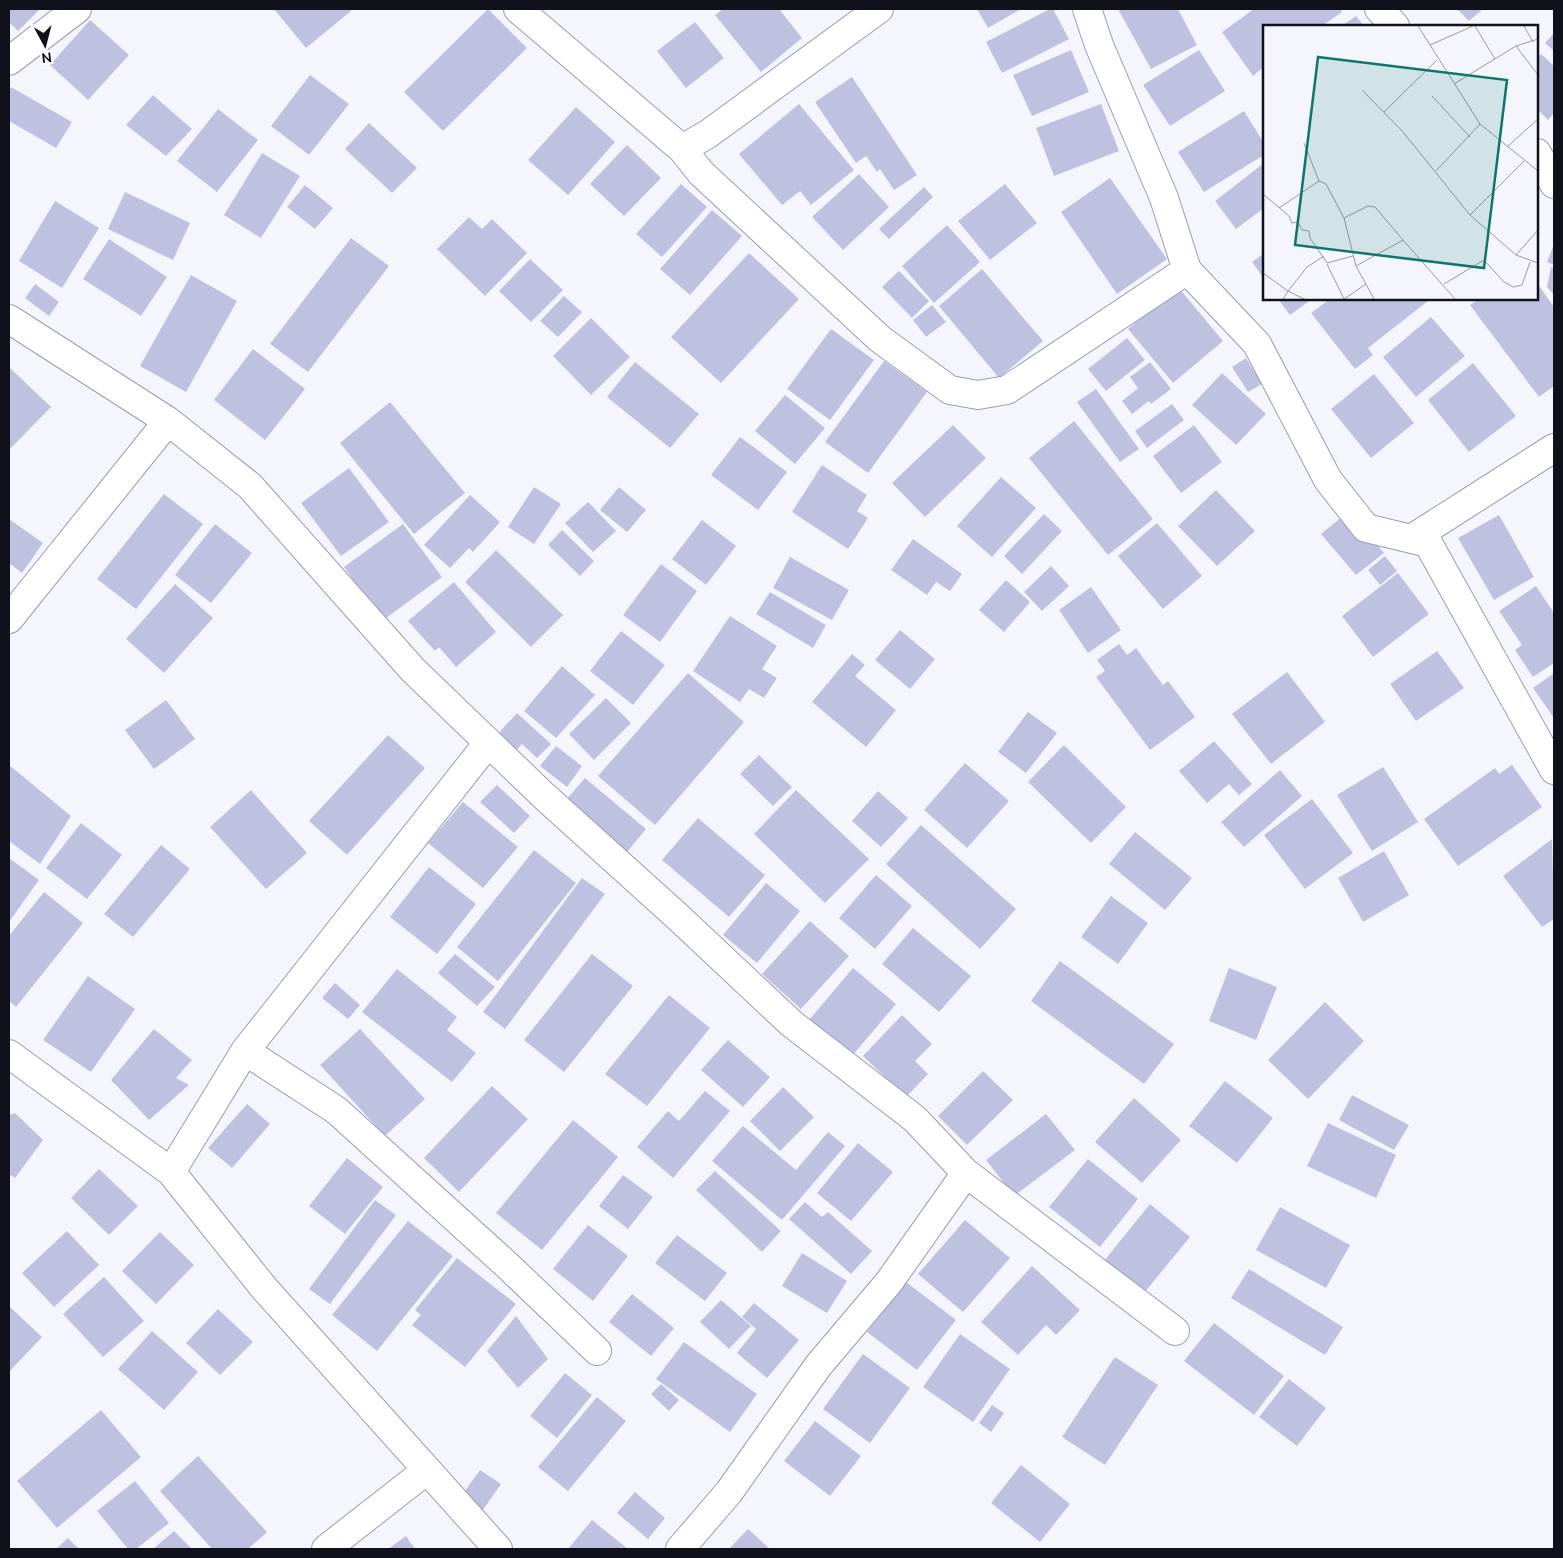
<svg xmlns="http://www.w3.org/2000/svg" width="1563" height="1558" font-family="Ubuntu,sans-serif">
<style>
.building{fill:#bec2e0}
.lines{fill:none;stroke-linecap:round;stroke-linejoin:round}
.street-casing{stroke:#999cb9;stroke-width:30}
.street{stroke:#fff;stroke-width:28}
.inset-road{fill:none;stroke:#999aa3;stroke-width:1}
.view{fill:#0f766e;fill-opacity:0.15;stroke:#0f766e;stroke-width:2.5}
.inset-edge{fill:none;stroke:#10111b;stroke-width:2.5}
</style>
<rect width="100%" height="100%" fill="#f5f6fd"/>
<!-- building -->
<path class="building" d="M10 9H40L18 31 9 22Z
M274 9H350L351 11 306 48Z
M488 9 527 48 443 131 404 92Z
M723 9H779L802 38 761 72 715 15Z
M977 9H1021L988 28Z
M1050 9H1053L1069 39 1002 73 986 42Z
M1118 9H1178L1197 45 1151 69Z
M1254 9H1340L1342 12 1322 26H1264V67L1253 76 1222 32Z
M1457 9H1483L1469 21Z
M1356 16 1364 26H1341Z
M90 20 129 55 88 100 50 65Z
M695 22 724 58 686 88 657 51Z
M1554 33V51L1545 43Z
M1071 50 1089 92 1032 116 1013 75Z
M1199 50 1225 91 1170 126 1143 85Z
M1541 54 1554 66V113L1548 120 1537 109V59Z
M310 75 349 104 309 155 271 126Z
M852 77 917 175 894 190 880 169 877 172 866 156 856 163 815 102Z
M11 87 72 122 56 148 9 121V91Z
M153 95 192 129 166 156 126 125Z
M799 104 854 170 811 205 800 191 782 205 739 154Z
M1101 104 1119 151 1054 176 1036 128Z
M576 107 615 142 568 195 528 160Z
M218 109 258 140 217 192 177 161Z
M1244 111 1264 143V155L1204 192 1178 152Z
M369 123 417 168 392 193 345 149Z
M627 145 661 178 624 216 590 184Z
M262 153 300 176 261 238 224 215Z
M1264 163V208L1236 229 1215 201Z
M859 174 889 207 843 250 812 217Z
M1110 178 1167 259 1117 294 1061 212Z
M681 184 707 207 662 257 636 234Z
M1005 184 1037 223 990 260 958 221Z
M305 185 333 208 315 229 287 207Z
M924 187 933 197 889 239 879 229Z
M125 192 190 223 173 260 108 229Z
M55 201 99 228 62 288 19 261Z
M712 210 742 236 690 295 660 269Z
M469 217 482 229 492 219 527 253 485 296 437 249Z
M947 225 980 262 934 303 902 266Z
M351 238 389 266 308 372 270 344Z
M109 239 167 277 141 316 83 279Z
M1554 244V265L1547 262Z
M749 253 799 299 721 383 671 337Z
M1264 253V279L1252 262Z
M530 259 563 290 531 322 499 291Z
M1551 267 1554 269V295L1547 287Z
M982 269 1043 341 999 378 939 306Z
M899 271 929 301 912 318 882 287Z
M191 275 237 301 186 392 140 366Z
M1537 283 1554 307V386L1539 397 1470 305 1479 299H1537Z
M35 284 59 302 49 316 25 298Z
M1178 287 1223 341 1173 383 1128 329Z
M564 296 582 312 558 337 540 321Z
M1278 299H1312L1290 315Z
M1330 299H1426L1428 301 1368 348 1373 355 1355 369 1311 313Z
M932 305 946 322 926 337 913 320Z
M1431 317 1465 356 1416 397 1383 357Z
M591 318 630 357 591 395 553 356Z
M831 329 874 360 830 420 787 389Z
M1127 338 1145 360 1106 391 1088 369Z
M253 349 305 389 265 440 214 400Z
M1246 358 1262 384 1248 392 1232 367Z
M884 361 927 392 868 473 825 442Z
M635 362 699 414 670 448 607 397Z
M1150 362 1171 389 1151 404 1149 401 1132 414 1122 401 1138 388 1130 377Z
M1473 363 1516 416 1469 452 1428 400Z
M9 367 51 407 9 450Z
M1222 373 1266 414 1236 445 1192 405Z
M1374 374 1414 423 1371 458 1331 409Z
M1096 389 1139 449 1120 462 1077 402Z
M785 395 825 428 795 464 755 431Z
M390 402 465 493 414 534 340 443Z
M1172 404 1184 420 1147 448 1135 431Z
M1074 421 1153 519 1108 555 1029 458Z
M953 425 986 458 925 517 892 483Z
M1194 425 1222 462 1181 493 1153 456Z
M740 437 787 472 758 510 711 475Z
M822 465 867 495 857 511 868 518 848 549 792 512Z
M349 468 389 522 341 556 301 503Z
M1001 477 1036 508 992 557 957 526Z
M534 487 561 504 534 544 508 527Z
M619 487 646 510 627 532 600 510Z
M1216 490 1255 531 1217 566 1178 526Z
M164 494 203 524 136 609 97 579Z
M470 495 500 522 473 552 469 548 450 568 424 545Z
M588 502 616 531 593 552 565 523Z
M1349 511 1384 553 1356 575 1321 534Z
M1044 514 1062 531 1022 574 1004 556Z
M1499 515 1534 577 1494 600 1458 538Z
M9 519 43 543 22 573 9 563Z
M702 520 736 546 706 585 672 559Z
M1157 523 1202 576 1163 609 1118 556Z
M215 524 252 553 211 603 175 575Z
M403 524 442 577 382 621 344 567Z
M562 530 594 561 580 576 548 545Z
M913 539 962 574 950 591 936 582 927 595 891 570Z
M496 550 563 615 531 647 465 582Z
M1385 556 1397 571 1380 585 1368 570Z
M790 557 849 590 832 620 773 588Z
M661 564 697 591 660 642 623 615Z
M1051 566 1069 586 1042 611 1024 592Z
M1398 573 1429 614 1373 657 1342 616Z
M1006 580 1030 602 1004 632 979 610Z
M454 582 496 632 456 667 439 647 435 651 408 621Z
M175 584 213 618 164 673 126 639Z
M1536 586 1554 613V663L1533 677 1515 650 1522 645 1499 611Z
M1091 587 1121 630 1088 653 1059 610Z
M770 592 826 625 813 648 756 614Z
M730 616 777 646 762 669 777 678 764 698 749 689 740 702 693 671Z
M900 630 935 659 910 689 875 660Z
M621 631 665 665 633 705 590 671Z
M1119 644 1127 655 1136 648 1163 685 1168 681 1195 717 1150 750 1096 677 1105 671 1097 660Z
M1437 651 1464 688 1416 721 1390 684Z
M852 654 865 665 855 676 896 710 866 747 812 702Z
M562 666 595 695 556 738 524 711Z
M1287 672 1325 722 1271 764 1232 714Z
M688 673 744 722 655 825 598 776Z
M1554 673V718L1533 688Z
M606 698 631 723 594 760 569 734Z
M166 700 195 739 154 769 125 730Z
M1028 712 1057 733 1026 773 998 752Z
M517 713 551 744 537 758 522 744 512 755 494 738Z
M388 735 425 768 347 855 309 821Z
M1214 741 1252 784 1239 795 1229 784 1207 803 1179 771Z
M1064 745 1126 807 1091 843 1028 782Z
M556 746 582 766 567 787 540 766Z
M759 755 792 787 773 806 740 774Z
M965 763 1009 801 967 848 924 810Z
M9 765 71 816 40 864 9 841Z
M1512 765 1542 807 1458 866 1424 819 1495 768 1499 774Z
M1383 767 1418 822 1372 851 1337 795Z
M1280 770 1302 796 1244 847 1221 822Z
M585 778 646 829 627 852 566 800Z
M497 785 530 816 514 833 480 802Z
M251 790 307 853 266 889 210 827Z
M796 790 869 859 825 903 754 834Z
M878 791 908 818 881 847 852 821Z
M1312 799 1353 853 1305 889 1264 835Z
M463 802 518 847 483 888 428 843Z
M698 818 765 875 729 917 662 860Z
M81 823 122 855 87 899 46 868Z
M921 825 1016 909 980 949 886 864Z
M1135 832 1192 878 1165 910 1109 864Z
M1552 839 1554 919 1542 927 1503 876Z
M161 845 190 869 133 937 104 914Z
M534 850 576 883 498 981 457 947Z
M1384 851 1409 895 1363 922 1338 878Z
M9 858 39 880 9 922Z
M429 867 476 904 437 954 390 917Z
M876 875 912 906 875 949 839 918Z
M582 878 605 894 505 1029 483 1012Z
M766 883 800 911 757 963 723 935Z
M44 892 83 923 16 1007 9 1001V936Z
M1111 896 1148 923 1118 964 1081 937Z
M810 921 849 956 801 1009 762 974Z
M913 928 971 976 939 1012 882 964Z
M455 954 495 987 477 1006 438 973Z
M592 954 633 986 564 1072 524 1040Z
M1060 961 1174 1044 1144 1084 1031 1001Z
M853 968 896 1004 852 1056 809 1020Z
M1229 968 1277 987 1256 1040 1209 1021Z
M397 969 457 1017 447 1030 476 1053 452 1082 362 1012Z
M88 976 135 1009 91 1072 43 1040Z
M335 983 360 1005 348 1019 322 998Z
M669 995 710 1028 647 1106 605 1074Z
M1325 1002 1364 1041 1308 1099 1268 1060Z
M902 1015 932 1044 915 1061 928 1074 906 1097 863 1056Z
M154 1029 192 1060 176 1078 189 1085 149 1120 111 1080Z
M360 1029 425 1099 385 1136 320 1065Z
M728 1040 770 1077 743 1107 701 1070Z
M983 1071 1013 1100 967 1145 938 1116Z
M1225 1081 1273 1118 1237 1163 1189 1126Z
M492 1086 528 1119 459 1192 424 1158Z
M783 1087 814 1117 780 1151 750 1121Z
M705 1091 730 1111 673 1178 637 1147 668 1111 679 1121Z
M1352 1095 1409 1125 1394 1150 1339 1120Z
M1134 1098 1181 1140 1142 1183 1095 1142Z
M247 1104 270 1124 232 1168 208 1148Z
M15 1113 43 1140 15 1178 9 1174V1115Z
M1046 1114 1075 1150 1014 1196 986 1160Z
M573 1120 618 1157 542 1250 496 1213Z
M1328 1123 1396 1155 1376 1198 1307 1166Z
M743 1126 796 1170 828 1132 845 1146 782 1220 712 1161Z
M858 1143 893 1172 851 1221 817 1193Z
M347 1158 383 1187 345 1234 309 1206Z
M1088 1159 1138 1199 1100 1247 1049 1207Z
M99 1169 138 1206 109 1235 71 1198Z
M715 1171 781 1231 762 1252 696 1190Z
M623 1175 653 1197 628 1229 599 1206Z
M375 1200 396 1215 330 1304 309 1289Z
M805 1202 822 1217 828 1212 872 1251 851 1274 789 1219Z
M1150 1204 1190 1237 1144 1293 1104 1261Z
M1280 1207 1350 1245 1326 1288 1256 1250Z
M965 1220 1010 1258 963 1312 918 1274Z
M408 1221 453 1256 377 1351 332 1315Z
M588 1225 628 1256 593 1301 553 1269Z
M67 1231 99 1265 54 1307 22 1273Z
M160 1232 194 1265 156 1304 122 1271Z
M677 1235 727 1273 705 1301 655 1263Z
M802 1253 847 1281 827 1313 782 1286Z
M457 1258 516 1304 465 1367 412 1325 421 1315 415 1310Z
M1032 1266 1080 1310 1056 1335 1046 1325 1018 1355 981 1322Z
M1249 1269 1343 1327 1325 1355 1231 1298Z
M104 1277 144 1321 103 1357 63 1314Z
M906 1282 956 1320 917 1370 867 1332Z
M632 1294 674 1328 651 1356 609 1322Z
M721 1300 751 1326 729 1349 700 1322Z
M754 1303 799 1340 767 1378 737 1353 756 1329 742 1317Z
M9 1306 42 1337 9 1372Z
M218 1309 253 1342 220 1375 186 1343Z
M516 1316 548 1359 518 1388 487 1351Z
M1214 1323 1284 1376 1254 1415 1184 1361Z
M152 1331 198 1372 164 1410 118 1369Z
M960 1334 1010 1369 973 1422 923 1387Z
M684 1342 757 1394 730 1432 656 1379Z
M863 1354 910 1388 870 1443 823 1409Z
M1115 1357 1158 1385 1105 1465 1062 1437Z
M565 1373 592 1395 557 1438 530 1416Z
M1289 1379 1326 1408 1297 1446 1259 1417Z
M661 1384 679 1400 669 1411 651 1394Z
M597 1397 626 1421 568 1491 538 1467Z
M992 1405 1004 1413 991 1432 979 1423Z
M101 1410 141 1457 57 1528 17 1481Z
M815 1421 861 1456 830 1496 784 1461Z
M198 1456 267 1532 248 1549H212L160 1491Z
M1021 1465 1070 1504 1040 1542 991 1503Z
M480 1470 501 1484 480 1514 459 1499Z
M135 1481 169 1523 136 1549H128L97 1511Z
M635 1492 665 1518 648 1539 617 1513Z
M592 1520 628 1549H568Z
M748 1529 770 1549H729Z
M174 1531 192 1549H153Z
M406 1536 415 1549H388Z
M68 1538 79 1549H56Z"/>
<g class="lines">
<defs>
<path id="street" d="M518 9 682 149 708 134 879 9
M1087 9 1099 45 1164 198 1187 270 1257 344 1328 480 1366 528 1428 543
M1379 9 1395 26
M9 61 77 9
M682 149 701 173 880 339 950 390 978 395 1007 390 1187 270
M1537 153 1554 184
M9 319 168 421 250 486 413 670 544 796 678 917 792 1024 915 1119 966 1173 1175 1331
M1554 448 1416 536 1428 543 1554 770
M9 619 168 421
M245 1051 336 1110 508 1266 597 1351
M9 1054 171 1172 264 1288 498 1549
M171 1172 245 1051 488 743
M326 1549 427 1470
M680 1549 729 1492 818 1366 889 1282 966 1173"/>
</defs>
<!-- street casing -->
<use href="#street" class="street-casing"/>
<!-- street -->
<use href="#street" class="street"/>
</g>
<!-- overview -->
<g transform="translate(1263 25)">
<rect width="275" height="275" fill="#f5f6fd"/>
<path class="inset-road" d="M155 1 217 99 275 146M212 1 232 34M261 1 270 17M167 20 210 1M253 21 275 50M191 59 253 21 275 14M99 65 140 107 207 190 253 230 275 238M169 71 207 112M121 87 174 35M41 118 56 156 63 159 81 193 93 241 111 274M244 122 275 94M173 146 217 99M0 169 26 191 29 198 35 197 39 205 46 206 47 213 64 238 90 231M16 183 56 156M207 190 261 136M81 193 105 181 112 182 140 215M253 230 275 205M64 239 81 274M93 241 140 215 192 274M0 248 25 266 20 274M181 259 221 235 241 257 250 262 259 260 267 237M41 274 25 266 44 242 61 231M81 274 103 259"/>
<path class="view" d="M55 32 244 55 221 243 32 220Z"/>
<rect width="275" height="275" class="inset-edge"/>
</g>
<!-- border -->
<rect width="1563" height="1558" fill="none" stroke="#10111b" stroke-width="20"/>
<!-- north arrow -->
<g transform="translate(45 45) rotate(173)" stroke="#ffffff" stroke-width="4" paint-order="stroke">
<path d="M0-4L9 19L0 12L-9 19Z" fill="#10111b"/>
<text y="-8" font-size="14" font-weight="bold" text-anchor="middle" fill="#10111b">N</text>
</g>
</svg>
